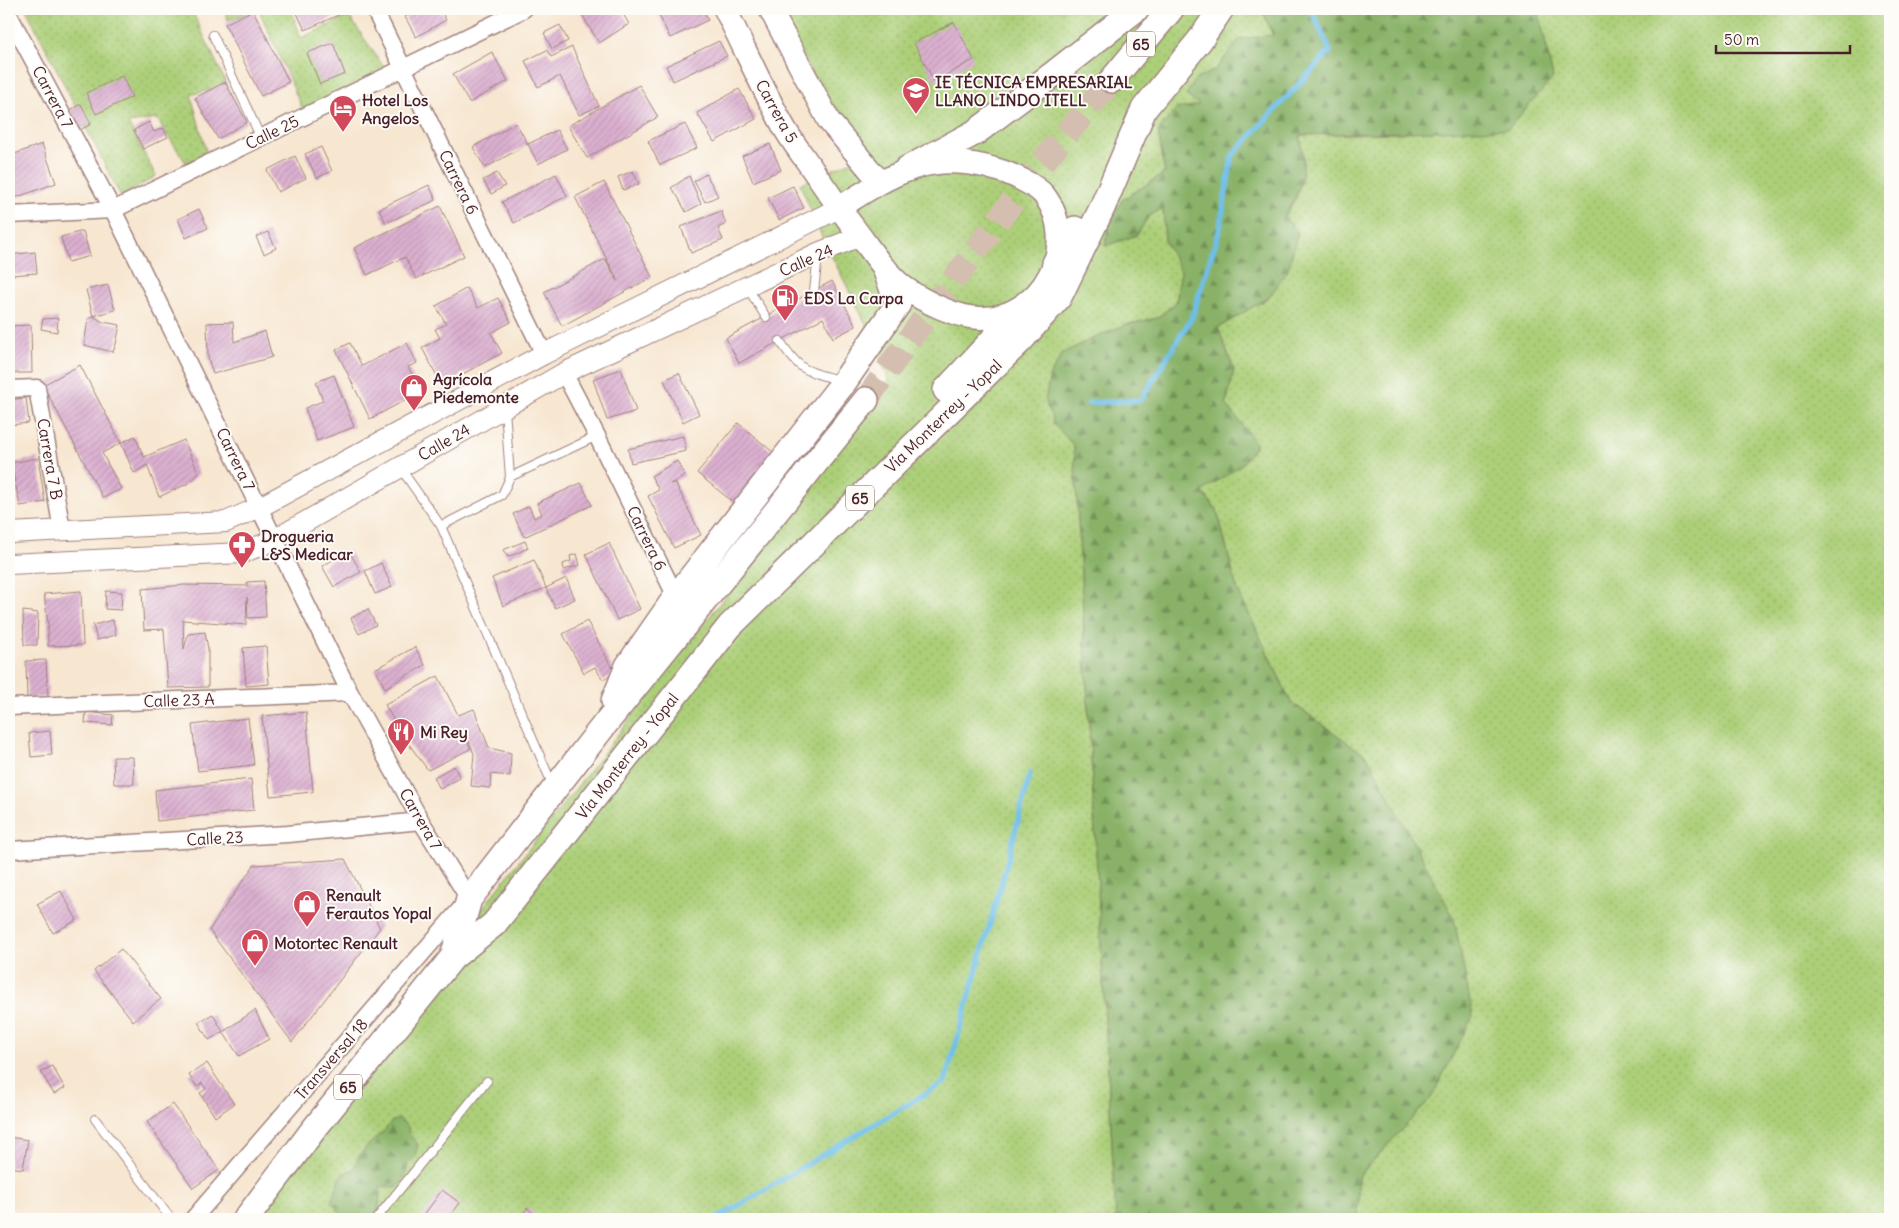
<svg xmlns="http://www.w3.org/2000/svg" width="1899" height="1228" font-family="Delius,sans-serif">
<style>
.green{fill:url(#green-dots);stroke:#7b7752}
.forest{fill:url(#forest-firs);stroke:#6a684a}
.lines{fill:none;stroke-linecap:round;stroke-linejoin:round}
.stream{stroke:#6ebfe9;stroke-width:5.5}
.building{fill:url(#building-hatch)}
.primary-tunnel{stroke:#d4beaf;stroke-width:25;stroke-dasharray:25 12;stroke-linecap:butt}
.service-casing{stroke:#a0827e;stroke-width:10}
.minor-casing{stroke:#a0827e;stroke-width:19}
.tertiary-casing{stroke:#a0827e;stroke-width:22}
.secondary-casing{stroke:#a0827e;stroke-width:25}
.primary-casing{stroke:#a0827e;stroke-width:28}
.service{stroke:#fff;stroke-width:8}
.minor{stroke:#fff;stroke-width:16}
.tertiary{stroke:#fff;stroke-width:20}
.secondary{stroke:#fff;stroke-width:22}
.primary{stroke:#fff;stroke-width:25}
.labels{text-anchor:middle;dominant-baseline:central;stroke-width:4;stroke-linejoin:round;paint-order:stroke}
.shield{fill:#fdfcf7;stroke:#806168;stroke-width:1}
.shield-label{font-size:15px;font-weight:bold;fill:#4a1f2b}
.poi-label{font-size:16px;font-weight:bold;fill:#4a1f2b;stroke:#fdfcf7;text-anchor:start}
.street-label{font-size:16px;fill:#4a1f2b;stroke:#fdfcf7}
</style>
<defs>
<pattern id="green-dots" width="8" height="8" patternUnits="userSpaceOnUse" patternTransform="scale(1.25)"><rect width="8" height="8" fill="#accf78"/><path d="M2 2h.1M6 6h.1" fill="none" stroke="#96b168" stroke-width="1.8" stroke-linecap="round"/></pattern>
<pattern id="forest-firs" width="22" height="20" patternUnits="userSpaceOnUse" patternTransform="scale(1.25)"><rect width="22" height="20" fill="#89b268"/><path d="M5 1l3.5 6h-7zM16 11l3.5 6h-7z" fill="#729056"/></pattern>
<pattern id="building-hatch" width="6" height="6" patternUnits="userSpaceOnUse" patternTransform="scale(1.25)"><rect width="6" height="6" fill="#dbb0d0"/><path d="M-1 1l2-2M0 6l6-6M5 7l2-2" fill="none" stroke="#bd97b3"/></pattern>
</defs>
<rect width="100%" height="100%" fill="#fdfcf7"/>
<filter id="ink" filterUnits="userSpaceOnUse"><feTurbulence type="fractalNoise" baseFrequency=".02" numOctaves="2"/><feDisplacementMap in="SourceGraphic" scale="10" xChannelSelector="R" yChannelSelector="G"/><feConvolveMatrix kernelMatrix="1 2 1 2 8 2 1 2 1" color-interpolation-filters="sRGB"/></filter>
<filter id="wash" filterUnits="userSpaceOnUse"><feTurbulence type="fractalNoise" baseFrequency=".0096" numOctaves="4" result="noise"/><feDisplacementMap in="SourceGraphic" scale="20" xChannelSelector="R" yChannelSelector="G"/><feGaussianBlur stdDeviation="1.12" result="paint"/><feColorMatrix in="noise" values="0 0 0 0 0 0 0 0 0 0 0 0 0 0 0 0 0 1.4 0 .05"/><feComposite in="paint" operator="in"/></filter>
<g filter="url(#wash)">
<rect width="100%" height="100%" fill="#f7e6d0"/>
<!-- green -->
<path class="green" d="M26 9H191L227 85 191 95 206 150 192 172 157 119 128 123 156 176 121 197Z
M224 9H291L301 38 349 16 387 72 303 110 259 10 228 20Z
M778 9H1262L1273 36 1240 39 1215 70 1195 80 1200 105 1158 131 1165 173 1122 200 1108 228 1105 246 1137 235 1148 217 1163 208 1165 242 1181 271 1176 303 1157 318 1125 325 1094 338 1063 353 1054 424 1074 446 1116 1219H237C451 951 660 680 870 410L889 381 867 326 821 235 800 184 865 155 834 116Z
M1538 9H1890V1219H1358V1177L1431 1098 1368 757 1291 702 1237 589 1217 510 1202 491 1242 464 1226 404 1234 370 1218 328 1269 297 1284 217 1297 196 1304 159 1300 135 1404 133 1553 78Z"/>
<!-- forest -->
<path class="forest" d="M1262 9H1538L1553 78 1508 129 1300 135C1305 175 1305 182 1284 217L1298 232 1288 270 1269 297 1218 328 1234 370 1226 404 1257 444 1242 464 1202 492 1217 510 1237 589 1291 702 1368 757 1454 918 1473 1016 1431 1098 1358 1177V1219H1116L1074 446 1054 424 1045 400 1050 375 1063 353 1094 338 1125 325 1157 318 1176 303 1181 271 1165 242 1163 208 1148 217 1137 235 1105 246 1108 228 1122 200 1165 173 1158 131 1176 109 1199 105 1186 95 1195 80 1215 70 1240 39 1273 35Z
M400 1119 408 1127 409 1134 418 1144 415 1157 408 1164 406 1173 401 1184 396 1188 389 1186 381 1187 378 1214C367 1215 359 1219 347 1219L339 1212 331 1201 342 1175 354 1168 359 1156 368 1145 383 1132 392 1121Z"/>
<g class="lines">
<!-- stream -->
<path class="stream" d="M1089 403 1141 400 1192 317 1220 228 1232 156 1330 51 1311 9
M716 1219 945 1082 1005 871 1030 774"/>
</g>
<g id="blocks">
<!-- building -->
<path class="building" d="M295 9H343L345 12 305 30Z
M419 9H440L446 20 416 37 405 17Z
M588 9H620L629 24 599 43 581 13Z
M656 9H703L708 20 670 38Z
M253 10 289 82 261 96 225 24Z
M954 22 974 60 934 81 914 43Z
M560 25 568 41 552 49 544 33Z
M719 41 727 56 673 81 666 66Z
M333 43 345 74 320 84 307 53Z
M572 47 599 106 579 115 560 76 538 87 525 61 547 50 551 57Z
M492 52 508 81 469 103 453 74Z
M122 76 132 97 96 114 86 93Z
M225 82 247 122 218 139 195 98Z
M639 85 658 117 587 158 568 126Z
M739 89 756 119 714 142 697 113Z
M81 104 91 124 80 130 70 110Z
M149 122 154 132 163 128 168 137 143 149 134 130Z
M516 123 528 144 485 168 473 147Z
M685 124 697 148 660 165 648 141Z
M557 130 567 149 538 164 528 144Z
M42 144 56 183 12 199 9 192V156Z
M770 144 781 170 753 182 742 156Z
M321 147 332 171 317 178 305 154Z
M295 156 306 178 278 192 267 170Z
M633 171 639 184 623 190 618 177Z
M497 173 505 186 491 194 483 180Z
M556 174 567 196 514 223 502 202Z
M706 174 718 196 705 202 694 181Z
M689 176 701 204 686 212 677 195 671 188Z
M604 182 652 277 562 326 544 292 605 259 618 281 575 197Z
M429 185 436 200 386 223 379 209Z
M793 186 804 208 779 220 768 198Z
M440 206 464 256 416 279 405 257 367 275 354 248Z
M199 209 208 228 186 238 178 219Z
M721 211 726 224 718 228 723 240 691 253 681 227Z
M83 231 90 256 68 262 61 237Z
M268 232 276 248 264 254 256 237Z
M35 252 37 273 12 275 11 289H9V255Z
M832 281 856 326 833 338 823 318 739 363 726 338Z
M108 285 115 310 93 316 86 290Z
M467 288 478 308 498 298 511 322 491 333 502 353 442 385 422 348 440 338 435 329 446 324 436 306Z
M93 316 103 322 120 325 116 344 113 352 84 345 88 319Z
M58 318 57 332 41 329 43 319Z
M233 322 234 342 265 331 272 357 213 374 208 358 207 323Z
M31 325 32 373H9V326Z
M350 343 362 366 407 343 417 363 408 367 421 392 370 419 336 350Z
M80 365 121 443 102 453 121 489 103 498 43 385Z
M621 369 636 411 607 420 593 379Z
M679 373 699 414 683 422 664 380Z
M334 375 354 427 317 441 305 408 323 401 316 382Z
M26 398 29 423 9 425V400Z
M738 423 780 458 739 507 697 473Z
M135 436 144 457 184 440 199 474 189 483 159 497 147 465 134 473 121 443Z
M683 436 686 451 631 463 628 449Z
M38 458 45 502 20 506 11 463Z
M677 461 685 476 670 484 675 482 701 535 674 548 648 496 659 490 651 476Z
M581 483 592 505 524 537 513 514 529 506 534 518 542 514 537 503Z
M525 541 528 548 508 557 503 550Z
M609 543 640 609 617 620 586 554Z
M349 551 361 572 334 587 322 566Z
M577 554 580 565 564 570 563 564 571 561 570 556Z
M534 560 546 588 503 606 492 578Z
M381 563 392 587 375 594 365 571Z
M566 578 575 599 555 608 546 588Z
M264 581 266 617 248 618 247 597 246 625 183 620 184 649 188 634 205 632 208 649V687L168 688 164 629 144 630 142 589 184 585 247 586V582Z
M81 591 83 645 48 646V624L44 594Z
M106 591 122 592 121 610 105 609Z
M368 609 376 625 359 634 351 618Z
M23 611 38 613 37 645H24Z
M113 620 116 635 97 640 93 625Z
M587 621 615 673 603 680 595 667 584 673 563 634Z
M266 646 269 684 246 686 243 648Z
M415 647 425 665 385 688 375 669Z
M46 660 48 697 27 698 26 661Z
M438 676 458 715 474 709 489 748 511 753 510 776 491 774 490 788 471 786 474 754 465 731 470 749 428 770 402 735 385 705Z
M86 712 113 715 112 725 85 723Z
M306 712 313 792 270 796 262 716Z
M248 718 254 765 198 771 192 725Z
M50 731 52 755 31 757 29 733Z
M113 757H133L134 784H114Z
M454 766 460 778 440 789 434 777Z
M251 779 254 810 157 821 155 790Z
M345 859 380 928 292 1042 209 930 254 865Z
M61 891 77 920 53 933 37 904Z
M121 949 161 999 133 1021 94 971Z
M255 1010 269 1039 239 1056 223 1032 209 1040 198 1022 213 1014 223 1032Z
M207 1063 234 1104 215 1117 200 1093 206 1089 202 1083 197 1087 189 1075Z
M52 1066 65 1088 54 1094 41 1072Z
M173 1104 219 1170 193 1188 147 1122Z
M9 1137 28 1140 23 1169 9 1167Z
M442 1190 460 1203 448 1219H421Z
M527 1208 535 1214 531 1219H519Z"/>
</g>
</g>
<g filter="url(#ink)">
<use href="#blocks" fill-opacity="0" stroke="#a0827e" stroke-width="1"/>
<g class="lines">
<!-- primary-tunnel -->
<path class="primary-tunnel" d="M866 400 919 326 1040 165 1112 80"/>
<defs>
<path id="service" d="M213 35 261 138
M747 287 766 317
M814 291 818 256
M780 341C800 371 805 371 839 380
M401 469 441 526 502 495 510 477 505 409
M510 477 597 436
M441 526 553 786
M95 1119 171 1219
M376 1219 487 1081"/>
<path id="minor" d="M374 9 544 354
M9 15 113 210 350 693 421 821 469 899 193 1219
M9 215 113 210 524 9
M564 373 597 436 676 597
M9 389 37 388 62 530
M9 707 350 693
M9 850 288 834 421 821"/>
<path id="tertiary" d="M9 533 226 522 260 507 544 354 839 208
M9 564 242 553 274 540 564 373 818 253 860 236"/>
<path id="secondary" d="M725 9C745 49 763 90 785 129 792 141 800 152 808 163 823 185 839 208 855 229 871 250 884 272 905 288 923 301 957 318 980 318 1041 320 1082 244 1044 195 1036 185 1009 173 998 170 932 149 893 173 839 208
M770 9 829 121 880 182"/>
<path id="primary" d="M1112 80 1171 9
M907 169 976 132 1052 75 1136 9
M1055 263 1075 229
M946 390 1026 304
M614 701 628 666 676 597 844 382 898 304 886 271
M453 957 469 899 605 724 866 400
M246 1219 314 1129 453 957 494 924 730 626 1022 339 1059 297 1102 208 1144 109 1200 40 1221 9"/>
</defs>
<!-- service casing -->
<use href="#service" class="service-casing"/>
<!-- minor casing -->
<use href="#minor" class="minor-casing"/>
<!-- tertiary casing -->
<use href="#tertiary" class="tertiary-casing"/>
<!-- secondary casing -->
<use href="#secondary" class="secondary-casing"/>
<!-- primary casing -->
<use href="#primary" class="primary-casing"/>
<!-- service -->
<use href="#service" class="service"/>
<!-- minor -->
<use href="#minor" class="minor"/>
<!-- tertiary -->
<use href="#tertiary" class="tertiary"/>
<!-- secondary -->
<use href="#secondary" class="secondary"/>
<!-- primary -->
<use href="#primary" class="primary"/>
</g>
</g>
<!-- icons -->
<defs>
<symbol id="school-pin" viewBox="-11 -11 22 30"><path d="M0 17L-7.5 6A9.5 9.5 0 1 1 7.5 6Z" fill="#d1495b" stroke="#fdfcf7"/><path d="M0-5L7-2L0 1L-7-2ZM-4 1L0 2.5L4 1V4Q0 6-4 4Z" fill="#fff"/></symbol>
<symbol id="hotel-pin" viewBox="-11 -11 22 30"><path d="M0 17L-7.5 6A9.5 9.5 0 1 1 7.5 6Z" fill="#d1495b" stroke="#fdfcf7"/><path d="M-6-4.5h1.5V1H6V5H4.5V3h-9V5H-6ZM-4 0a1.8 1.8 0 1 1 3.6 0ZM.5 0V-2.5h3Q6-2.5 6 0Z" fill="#fff"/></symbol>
<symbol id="fuel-pin" viewBox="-11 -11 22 30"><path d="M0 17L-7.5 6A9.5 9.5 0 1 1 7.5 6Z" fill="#d1495b" stroke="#fdfcf7"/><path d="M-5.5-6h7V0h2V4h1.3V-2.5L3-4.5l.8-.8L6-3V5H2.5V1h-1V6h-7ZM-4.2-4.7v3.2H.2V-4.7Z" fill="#fff"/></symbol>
<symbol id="shop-pin" viewBox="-11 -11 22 30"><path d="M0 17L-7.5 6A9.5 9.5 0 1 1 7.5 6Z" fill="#d1495b" stroke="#fdfcf7"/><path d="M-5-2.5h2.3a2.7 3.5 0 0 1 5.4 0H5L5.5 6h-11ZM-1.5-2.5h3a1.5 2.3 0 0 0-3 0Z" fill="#fff"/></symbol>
<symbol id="pharmacy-pin" viewBox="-11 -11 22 30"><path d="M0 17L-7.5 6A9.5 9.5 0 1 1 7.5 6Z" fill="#d1495b" stroke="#fdfcf7"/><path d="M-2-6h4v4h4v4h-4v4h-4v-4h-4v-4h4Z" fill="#fff"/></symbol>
<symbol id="restaurant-pin" viewBox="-11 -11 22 30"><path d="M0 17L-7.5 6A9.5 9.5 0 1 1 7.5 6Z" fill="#d1495b" stroke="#fdfcf7"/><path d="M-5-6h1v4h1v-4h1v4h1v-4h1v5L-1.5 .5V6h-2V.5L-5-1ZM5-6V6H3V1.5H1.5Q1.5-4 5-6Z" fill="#fff"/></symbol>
</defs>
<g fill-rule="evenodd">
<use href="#school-pin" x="900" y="75" width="32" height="43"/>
<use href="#hotel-pin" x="327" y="93" width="32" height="43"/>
<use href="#fuel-pin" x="769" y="282" width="32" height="43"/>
<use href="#shop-pin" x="398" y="372" width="32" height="43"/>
<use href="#pharmacy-pin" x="226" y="529" width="32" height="43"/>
<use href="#restaurant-pin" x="385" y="716" width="32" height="43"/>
<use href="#shop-pin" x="291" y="888" width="32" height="43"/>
<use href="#shop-pin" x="239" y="927" width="32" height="43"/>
</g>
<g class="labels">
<!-- shield labels -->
<g class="shield">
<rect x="1127" y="31.5" width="28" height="25" rx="4"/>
<rect x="846" y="485.5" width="28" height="25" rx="4"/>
<rect x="334" y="1074.5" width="28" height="25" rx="4"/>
</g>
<g class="shield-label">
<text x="1141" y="44">65</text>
<text x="860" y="498">65</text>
<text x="348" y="1087">65</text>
</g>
<!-- poi labels -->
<g class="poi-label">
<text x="935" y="82">IE TÉCNICA EMPRESARIAL<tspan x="935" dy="18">LLANO LINDO ITELL</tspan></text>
<text x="362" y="100">Hotel Los<tspan x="362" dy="18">Angelos</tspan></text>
<text x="804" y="298">EDS La Carpa</text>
<text x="433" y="379">Agrícola<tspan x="433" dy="18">Piedemonte</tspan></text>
<text x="261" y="536">Drogueria<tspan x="261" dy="18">L&amp;S Medicar</tspan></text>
<text x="420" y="732">Mi Rey</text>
<text x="326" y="895">Renault<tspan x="326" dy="18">Ferautos Yopal</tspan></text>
<text x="274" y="943">Motortec Renault</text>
</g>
<!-- street labels -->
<g class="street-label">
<text transform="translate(53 97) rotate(62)">Carrera 7</text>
<text transform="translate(777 111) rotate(61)">Carrera 5</text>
<text transform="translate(272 132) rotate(-26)">Calle 25</text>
<text transform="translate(459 182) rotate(64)">Carrera 6</text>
<text transform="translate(806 260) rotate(-24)">Calle 24</text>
<text transform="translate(943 416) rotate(-44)">Vía Monterrey - Yopal</text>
<text transform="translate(444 442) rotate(-30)">Calle 24</text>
<text transform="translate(50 459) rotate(80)">Carrera 7 B</text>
<text transform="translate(236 459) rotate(64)">Carrera 7</text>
<text transform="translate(647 538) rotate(64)">Carrera 6</text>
<text transform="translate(179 700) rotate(-2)">Calle 23 A</text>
<text transform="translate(627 756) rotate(-52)">Vía Monterrey - Yopal</text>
<text transform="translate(421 819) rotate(60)">Carrera 7</text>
<text transform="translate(215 838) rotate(-3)">Calle 23</text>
<text transform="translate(331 1059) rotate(-49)">Transversal 18</text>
</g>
</g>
<!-- margin -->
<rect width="1899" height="1228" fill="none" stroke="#fdfcf7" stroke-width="30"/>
<!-- scale -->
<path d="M1716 45v8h134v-8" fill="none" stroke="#4a1f2b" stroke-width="2.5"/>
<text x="1724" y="45" font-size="15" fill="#4a1f2b" stroke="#fdfcf7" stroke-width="4" paint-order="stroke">50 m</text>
</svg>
